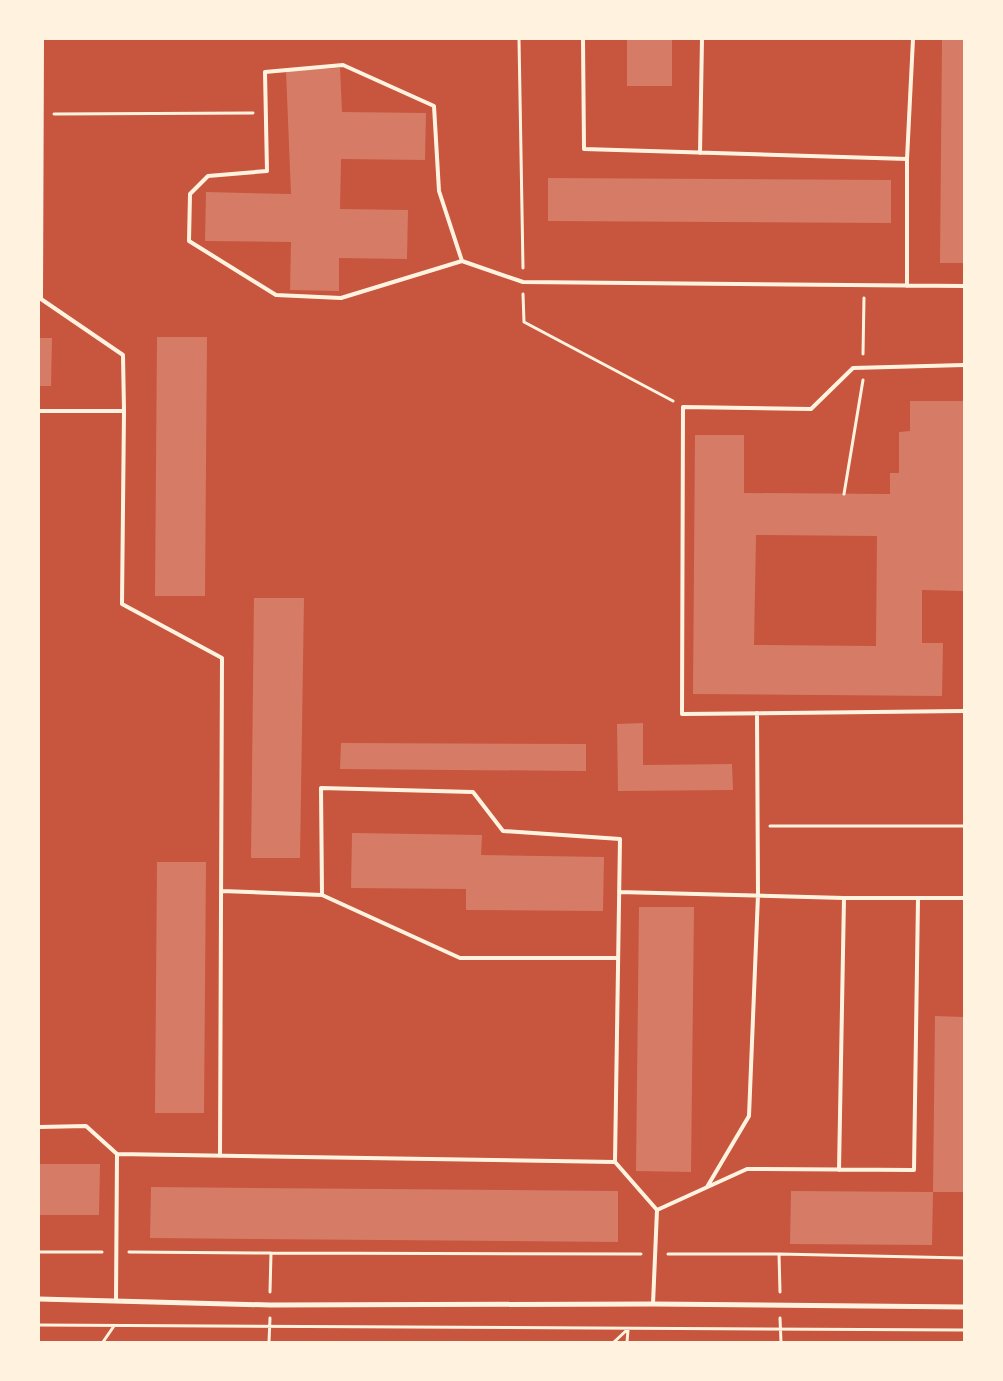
<svg xmlns="http://www.w3.org/2000/svg" width="1003" height="1381" font-family="Lato,sans-serif">
<style>
.building{fill:#d67c66;fill-rule:evenodd}
.lines{fill:none;stroke-linecap:round;stroke-linejoin:round}
.path{stroke:#fff3e0;stroke-width:3}
.service{stroke:#fff3e0;stroke-width:4}
.minor{stroke:#fff3e0;stroke-width:5}
</style>
<rect width="100%" height="100%" fill="#c8553d"/>
<!-- building -->
<path class="building" d="M627 39H672V86H627Z
M942 39H964V263H940Z
M340 68 342 112 426 113 425 160 341 159 340 209 408 210 407 259 339 258V291L290 290 291 242 205 241 206 192 291 194 286 71Z
M548 178 891 180V223L548 221Z
M157 337H207L205 596H155Z
M39 338H52L51 386H39Z
M910 401H964V591L922 590V643H943L942 696 693 694 695 435H744V493L890 494V473H899V432L910 431ZM756 535 877 536 876 646 754 645Z
M254 598H304L300 858H251Z
M643 723V765L732 764 733 790 618 791 617 724Z
M341 743 586 744V771L340 769Z
M352 833 482 835 481 855 604 857 603 911 466 910V889L351 888Z
M157 862H206L204 1113H155Z
M639 907H694L691 1172 636 1171Z
M935 1016 964 1017V1192H933Z
M39 1164H100L99 1215H39Z
M151 1187 618 1191V1242L150 1238Z
M791 1191 933 1192 932 1245 790 1244Z"/>
<g class="lines">
<!-- path -->
<path class="path" d="M519 39 523 268
M54 114 253 113
M523 294 524 322 673 401
M863 354 864 298
M844 494 863 380
M770 826H964
M39 1252H102
M129 1252 271 1253 270 1292
M271 1253 641 1254
M668 1254H779
M780 1292 779 1254 964 1258
M780 1318 781 1342
M39 1325 964 1330
M103 1342 114 1326
M269 1342 270 1318
M614 1342 628 1329
M627 1342 628 1330"/>
<!-- service -->
<path class="service" d="M42 39 41 299 123 355 124 411 122 604 222 658 220 1156
M583 39 584 149 907 159
M700 153 702 39
M462 261 439 191 434 106 343 65 265 72 267 171 208 176 190 194 189 241 276 295 341 298 462 261 523 282 964 286
M907 286V159L913 39
M964 365 853 368 811 409 683 407 682 714 964 711
M39 411H124
M222 891 322 895 460 958H618
M619 892 844 898H964
M322 895 321 788 473 792 503 831 620 839 615 1162 657 1210 653 1304
M39 1127 86 1126 117 1154 615 1162
M839 1170 844 898
M707 1187 749 1116 758 895 757 713
M657 1210 747 1169 914 1170 918 898
M116 1301 117 1154"/>
<!-- minor -->
<path class="minor" d="M39 1299 270 1305 653 1304 964 1307"/>
</g>
<!-- border -->
<rect width="1003" height="1381" fill="none" stroke="#fff3e0" stroke-width="80"/>
</svg>
